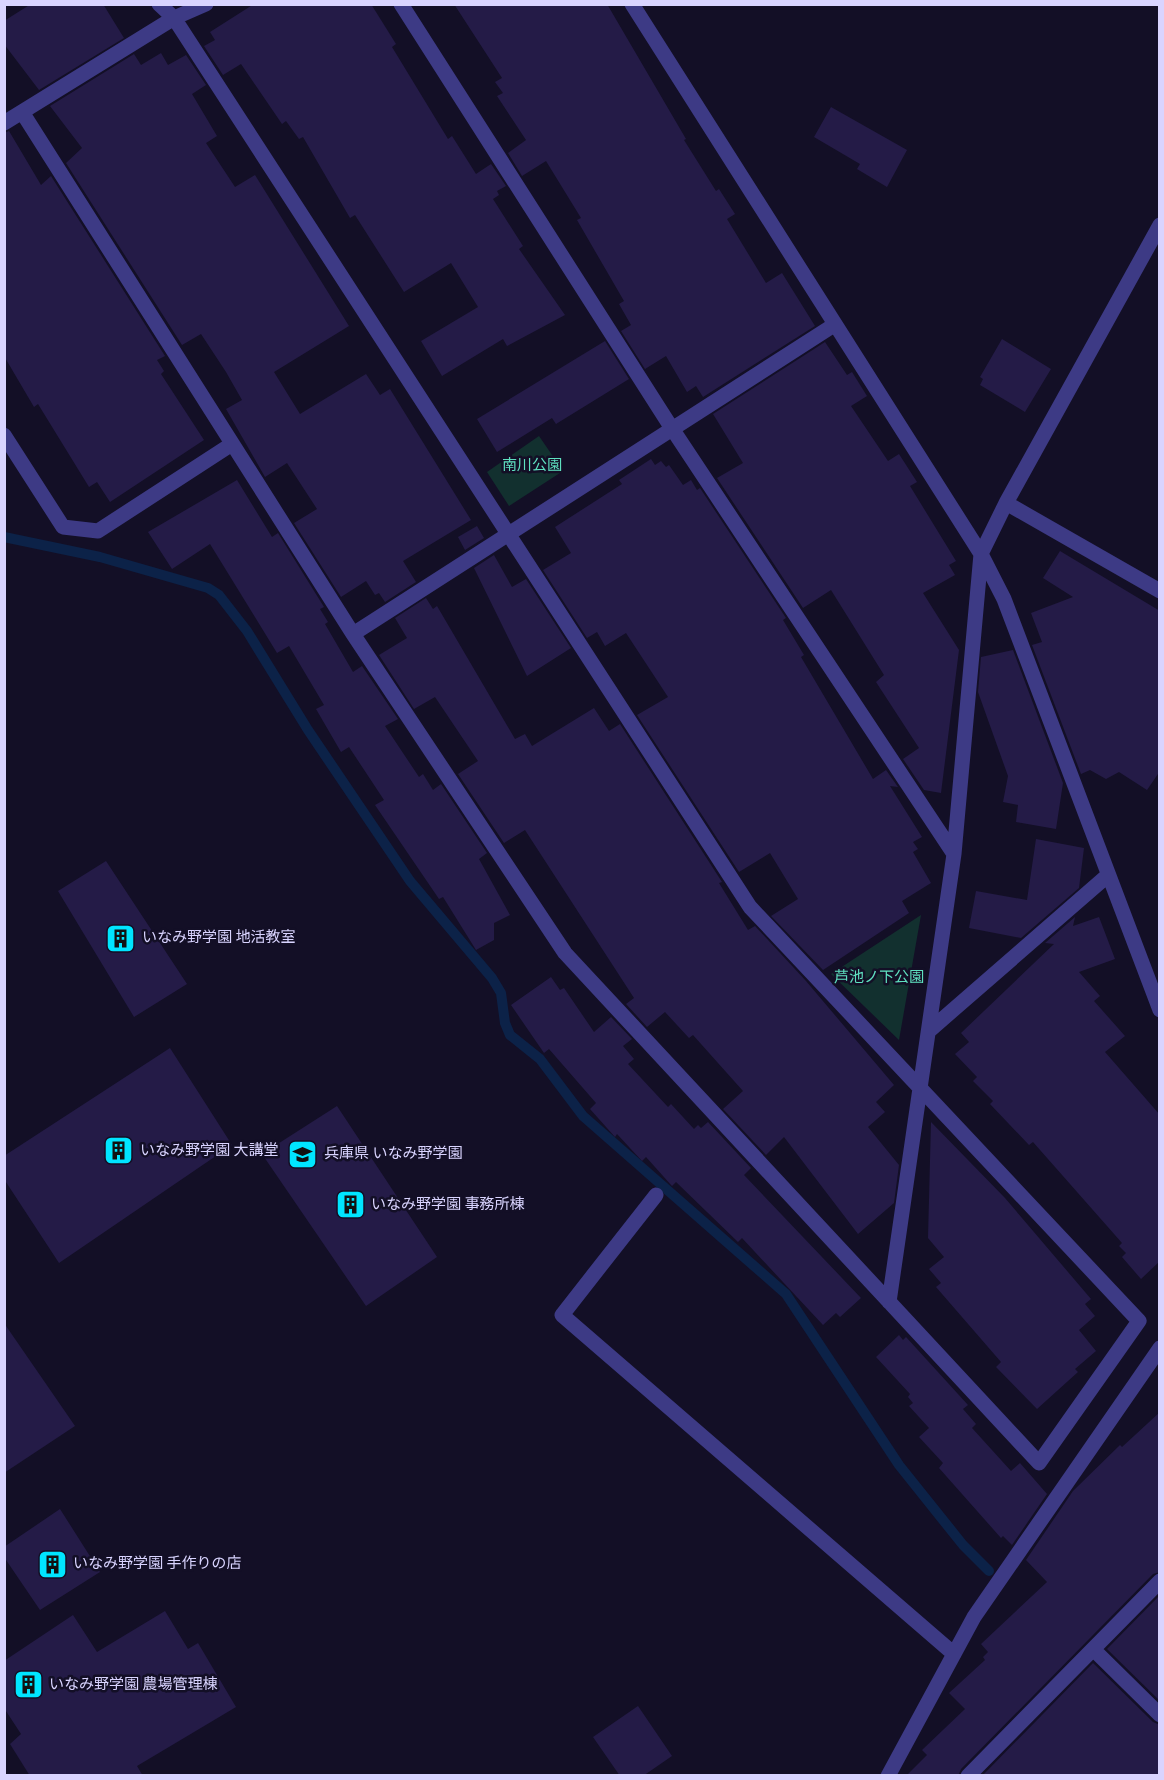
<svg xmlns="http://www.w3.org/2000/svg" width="1164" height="1780" font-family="Overpass,'Noto Sans JP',sans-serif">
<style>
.green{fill:#12302f}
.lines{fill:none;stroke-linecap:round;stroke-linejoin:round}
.stream{stroke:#0c2248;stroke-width:10}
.building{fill:#241b47}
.street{stroke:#3d3a85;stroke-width:15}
.labels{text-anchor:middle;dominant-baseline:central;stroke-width:5;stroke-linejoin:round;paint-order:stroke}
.park-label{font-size:15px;fill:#5fe0c0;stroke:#130f26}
.poi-label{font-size:15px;fill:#d9d4ff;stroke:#130f26;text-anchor:start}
</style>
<rect width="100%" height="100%" fill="#130f26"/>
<!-- green -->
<path class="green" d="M539 436 563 471 509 506 487 472Z
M921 915 899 1040 831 974Z"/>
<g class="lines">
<!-- stream -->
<path class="stream" d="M4 537 100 557 208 588 219 595 247 631 308 730 410 881 492 978 501 993 505 1023 510 1035 540 1059 583 1116 786 1294 899 1465 963 1545 989 1571"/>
</g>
<!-- building -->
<path class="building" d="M31 4H103L124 38 39 90 4 44V21Z
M254 4H371L396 44 392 47 448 139 452 136 476 174 491 164 506 186 497 191 499 195 493 199 523 246 519 249 565 315 507 346 503 339 442 376 421 341 478 307 451 263 404 292 355 215 350 218 303 137 299 139 286 121 282 124 241 64 223 75 204 46 215 40 210 32Z
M454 4H607L686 139 684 140 716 191 719 189 735 214 727 219 766 283 782 273 815 326 703 397 696 386 687 392 666 356 645 369 621 331 631 325 619 304 624 301 577 220 581 218 546 161 522 176 508 153 526 140 497 96 503 93 495 82 502 78Z
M161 53 168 65 186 55 206 85 192 94 217 136 206 143 235 187 255 175 349 326 274 372 300 414 366 374 380 395 390 389 471 520 403 561 416 582 385 602 379 593 375 595 366 581 341 597 294 523 317 509 287 463 265 477 226 409 242 400 226 372 201 334 182 345 66 163 82 148 50 106 134 54 141 65Z
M831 107 907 150 887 187 857 169 860 164 814 137Z
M9 131 41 185 51 176 165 356 157 360 164 371 161 374 204 440 110 502 97 482 89 487 38 404 34 407 4 356V133Z
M1002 339 1051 369 1025 412 980 385 983 379 980 377Z
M605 341 629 379 556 424 552 418 497 452 477 419Z
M825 342 847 375 852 372 867 396 851 406 888 461 899 454 917 482 910 486 956 561 949 565 955 575 923 593 959 650 941 793 924 790 903 759 919 748 876 682 884 675 831 590 803 608 717 478 743 463 713 414Z
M651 459 655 465 661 461 666 467 669 465 683 485 691 480 697 490 700 488 786 618 783 620 804 655 801 657 873 779 886 770 898 787 890 786 922 837 913 842 918 849 913 852 931 883 902 901 909 913 823 970 771 916 798 899 770 853 739 872 637 715 668 697 626 633 605 646 597 632 587 638 543 570 571 553 555 527 622 484 619 480Z
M237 480 272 537 278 533 324 607 320 609 328 622 325 624 353 672 362 666 398 719 385 726 419 777 423 774 433 790 441 784 487 853 479 859 510 915 494 923V940L476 950 443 897 439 899 375 805 384 800 349 747 341 752 316 709 324 705 289 646 277 653 210 544 172 569 148 532Z
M477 526 484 538 465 550 458 537Z
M1060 551 1160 611V771L1147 790 1119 772 1106 779 1090 770 1081 774 1032 645 1042 642 1031 613 1073 597 1043 578Z
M494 555 512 587 526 579 571 648 527 676 474 568Z
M426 598 433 609 437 606 515 739 525 734 532 746 594 708 609 731 620 724 722 882 719 883 748 930 755 926 806 981 894 1085 876 1102 885 1112 868 1127 899 1165 894 1203 858 1234 784 1137 766 1155 723 1109 743 1091 693 1035 689 1038 665 1012 647 1027 626 1004 634 998 525 830 504 843 458 774 478 761 435 697 414 709 379 655 407 638 395 618Z
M1013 650 1063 783 1056 829 1016 822 1018 805 1003 802 1008 776 978 692 981 657Z
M1036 839 1084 848 1079 888 1021 938 969 928 976 891 1027 900Z
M106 861 187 984 134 1017 58 891Z
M1075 917 1073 926 1099 917 1115 959 1079 972 1100 996 1094 1001 1125 1036 1105 1052 1160 1115V1261L1141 1279 1122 1257 1126 1253 1119 1246 1122 1243 1033 1142 1029 1145 990 1104 993 1101 973 1081 977 1077 955 1054 969 1042 961 1033 1054 944 1045 943Z
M551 977 560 990 564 988 594 1032 611 1017 632 1039 623 1046 634 1059 628 1064 668 1107 671 1104 694 1129 698 1125 701 1128 708 1122 751 1168 744 1175 861 1298 840 1317 836 1313 823 1325 742 1238 738 1242 676 1182 672 1186 646 1157 642 1161 617 1134 615 1137 590 1109 596 1103 549 1049 544 1053 511 1005Z
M170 1048 232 1145 59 1263 4 1179V1156Z
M337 1106 437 1257 366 1306 262 1154Z
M931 1122 1005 1198 1091 1299 1085 1304 1095 1316 1079 1330 1096 1351 1075 1369 1078 1372 1037 1409 996 1367 1001 1362 936 1287 941 1283 929 1269 944 1257 928 1238Z
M4 1323 75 1426 4 1473Z
M899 1335 903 1340 906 1337 968 1405 963 1409 976 1424 972 1428 1011 1471 1020 1463 1047 1494 1012 1545 1003 1536 1001 1538 939 1468 943 1463 919 1437 929 1428 909 1406 913 1403 908 1397 910 1394 876 1357Z
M1160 1412V1572L1153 1574 961 1769 958 1776H906L927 1755 922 1750 965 1709 949 1693 985 1660 983 1657 988 1652 981 1644 1047 1582 1026 1560 1073 1491 1120 1445 1122 1447Z
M60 1509 100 1572 40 1610 4 1557V1547Z
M1160 1595V1701L1107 1649Z
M165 1611 188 1649 198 1643 236 1707 137 1766 143 1776H30L10 1744 21 1734 4 1708V1661L73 1615 97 1652Z
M1093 1663 1153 1722 1160 1725V1776H982Z
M638 1706 672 1756 643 1776H620L593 1737Z"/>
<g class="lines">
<!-- street -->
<path class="street" d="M401 4 671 427 954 854
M632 4 981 554 1004 599 1160 1010
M22 112 353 634 565 953 1039 1463 1139 1321 750 907 174 18 159 4
M4 123 174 18 206 4
M4 435 63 527 98 531 232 444
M1006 503 1160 591
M353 634 834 325
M930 1030 1107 876
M656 1195 562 1315 954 1654
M889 1302 954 854 981 554 1006 503 1160 225
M1093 1649 1160 1715
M888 1776 974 1617 1160 1348
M968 1776 1160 1581"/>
</g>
<!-- icons -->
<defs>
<symbol id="building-square" viewBox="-11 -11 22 22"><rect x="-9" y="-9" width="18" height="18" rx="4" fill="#00e5ff" stroke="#130f26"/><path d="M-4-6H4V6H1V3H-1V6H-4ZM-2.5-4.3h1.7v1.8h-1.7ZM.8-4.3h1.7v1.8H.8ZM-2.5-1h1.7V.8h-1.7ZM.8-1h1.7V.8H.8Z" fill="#111"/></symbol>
<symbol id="school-square" viewBox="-11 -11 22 22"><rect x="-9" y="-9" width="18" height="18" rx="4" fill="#00e5ff" stroke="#130f26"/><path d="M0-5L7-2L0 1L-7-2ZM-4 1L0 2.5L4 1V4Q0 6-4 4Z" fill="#111"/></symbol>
</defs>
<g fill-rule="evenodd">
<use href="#building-square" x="104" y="922" width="33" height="33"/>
<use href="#building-square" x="102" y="1134" width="33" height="33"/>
<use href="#school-square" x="286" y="1138" width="33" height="33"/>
<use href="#building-square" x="334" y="1188" width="33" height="33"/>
<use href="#building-square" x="36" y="1548" width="33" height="33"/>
<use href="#building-square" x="12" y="1668" width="33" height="33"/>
</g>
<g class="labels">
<!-- park labels -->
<g class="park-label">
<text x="532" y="466">南川公園</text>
<text x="879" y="978">芦池ノ下公園</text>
</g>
<!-- poi labels -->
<g class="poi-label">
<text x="142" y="938">いなみ野学園 地活教室</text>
<text x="140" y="1151">いなみ野学園 大講堂</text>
<text x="324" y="1154">兵庫県 いなみ野学園</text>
<text x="371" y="1205">いなみ野学園 事務所棟</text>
<text x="73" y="1564">いなみ野学園 手作りの店</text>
<text x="49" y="1685">いなみ野学園 農場管理棟</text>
</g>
</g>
<!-- border -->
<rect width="1164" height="1780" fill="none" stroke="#d9d4ff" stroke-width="12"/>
</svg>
